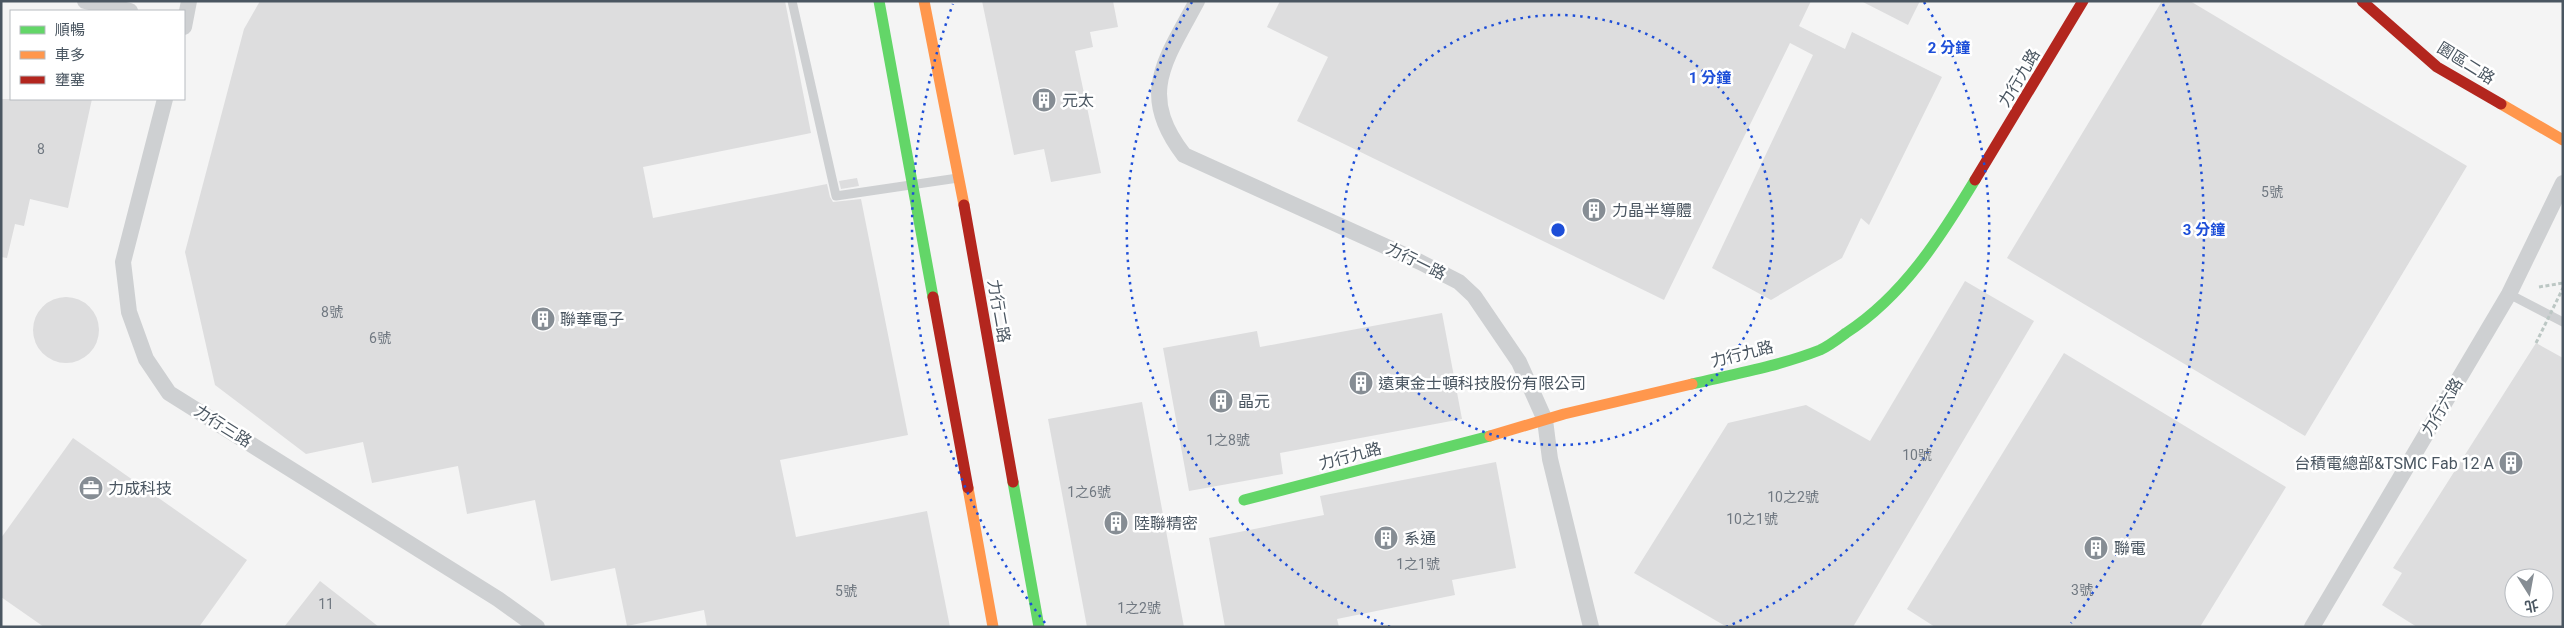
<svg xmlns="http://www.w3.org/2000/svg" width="2564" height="628" font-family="Roboto,'Noto Sans TC',sans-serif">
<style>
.building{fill:#ddddde;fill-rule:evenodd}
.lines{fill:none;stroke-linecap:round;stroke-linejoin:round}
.path{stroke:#bcc7c4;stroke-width:3;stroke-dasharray:4 2.5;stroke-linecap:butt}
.lane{stroke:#ced0d2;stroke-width:9}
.street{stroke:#ced0d2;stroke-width:16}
.fast{stroke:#63d668;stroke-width:11}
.slow{stroke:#ff974d;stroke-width:11}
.jam{stroke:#b3261e;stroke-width:11}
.path-bridge{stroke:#bcc7c4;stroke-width:3;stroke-dasharray:4 2.5;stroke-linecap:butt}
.ring{fill:none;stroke:#1d4ed8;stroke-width:2.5;stroke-dasharray:2.5 5}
.labels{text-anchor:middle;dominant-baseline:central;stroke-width:5;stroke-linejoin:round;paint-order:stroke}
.number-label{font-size:14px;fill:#707881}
.street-label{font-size:16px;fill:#4a5661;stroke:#fff}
.poi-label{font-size:16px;fill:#4a5661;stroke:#fff;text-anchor:start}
.centre{fill:#1d4ed8;stroke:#fff;stroke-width:2.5}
.ring-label{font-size:15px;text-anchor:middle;font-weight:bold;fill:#1d4ed8;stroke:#fff;stroke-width:5;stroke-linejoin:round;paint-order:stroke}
</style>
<rect width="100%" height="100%" fill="#f4f4f4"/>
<!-- building -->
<path class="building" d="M260 1H785L811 133 643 167 653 218 827 184 830 197 833 202 861 199 908 435 780 460 796 537 927 511 950 627H707L704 610 627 626 615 568 551 581 535 500 467 514 458 466 372 483 363 442 306 454 215 385 185 252 244 29Z
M982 1H1113L1118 27 1090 32 1093 47 1075 51 1101 173 1051 182 1044 149 1014 155Z
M1280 1H1811L1799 26 1845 49 1852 32 1942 77 1869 225 1861 218 1842 258 1771 300 1712 268 1813 55 1790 43 1664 300 1297 121 1328 57 1267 27Z
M1861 1H1920L1908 25Z
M2162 1H2190L2467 166 2305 436 2007 258Z
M1 99H92L68 208 30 199 24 226 15 224 7 258 1 257Z
M857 178 859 186 841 189 839 181Z
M1965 281 2034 321 1853 627H1727L1634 573 1728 423 1806 405 1870 441Z
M33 330a33 33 0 1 1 66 0a33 33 0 1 1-66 0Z
M1442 313 1462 419 1280 453 1283 474 1189 491 1163 348 1257 331 1260 347Z
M2536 343 2563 358V627H2417L2382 605 2402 573 2393 568ZM2514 578H2544V608H2514Z
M2064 353 2286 487 2200 627H1935L1907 609Z
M1142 402 1184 627H1087L1048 419Z
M73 438 247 560 199 627H44L1 597V538Z
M1496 462 1516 568 1452 580 1455 595 1337 619 1339 627H1225L1209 538 1324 515 1320 496Z
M320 581 379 627H284Z"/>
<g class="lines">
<!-- path -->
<path class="path" d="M2539 287 2563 283"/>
<!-- lane -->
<path class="lane" d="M792 1 836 196 958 178
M2509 294 2563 322"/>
<!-- street -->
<path class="street" d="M85 1 130 11
M1197 1C1165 61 1137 94 1184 155L1420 262 1459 282 1474 296 1519 362 1545 420 1550 459 1591 627
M184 27 189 1
M165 99 123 262 129 312 146 359 169 393 498 599 537 627
M2312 627 2509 294 2563 183"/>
<!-- fast -->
<path class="fast" d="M879 1 933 297
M1692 384C1735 374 1779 366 1820 350 1829 346 1838 339 1846 333 1903 296 1940 238 1975 180
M1013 482 1039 627
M1244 500 1490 436"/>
<!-- slow -->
<path class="slow" d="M924 1 964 205
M2501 104 2563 140
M1490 436 1564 414 1692 384
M968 488 993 627"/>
<!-- jam -->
<path class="jam" d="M2362 1 2437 67 2501 104
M1975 180 2083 1
M964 205 1013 482
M933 297 968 488"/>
<!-- path-bridge -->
<path class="path-bridge" d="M2536 343 2563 288"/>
</g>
<!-- distance rings -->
<g class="ring">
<circle cx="1558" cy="230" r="215"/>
<path d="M1390 627A431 431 0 0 1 1192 2M1924 2A431 431 0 0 1 1726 627"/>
<path d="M1045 623A646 646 0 0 1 953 4M2163 4A646 646 0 0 1 2071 623"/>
</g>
<!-- icons -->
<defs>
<symbol id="building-disc" viewBox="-11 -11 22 22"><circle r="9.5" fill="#868d94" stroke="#fff"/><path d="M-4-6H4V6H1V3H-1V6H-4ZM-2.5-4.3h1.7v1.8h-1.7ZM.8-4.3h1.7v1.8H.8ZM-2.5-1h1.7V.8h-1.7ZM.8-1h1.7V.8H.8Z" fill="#fff"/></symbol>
<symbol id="office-disc" viewBox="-11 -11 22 22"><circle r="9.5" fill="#868d94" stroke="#fff"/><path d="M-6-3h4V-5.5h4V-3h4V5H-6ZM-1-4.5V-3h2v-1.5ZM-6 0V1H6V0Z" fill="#fff"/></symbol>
</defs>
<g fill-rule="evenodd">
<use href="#building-disc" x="1030" y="86" width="28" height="28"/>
<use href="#building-disc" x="1580" y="196" width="28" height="28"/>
<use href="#building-disc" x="529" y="305" width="28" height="28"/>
<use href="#building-disc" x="1347" y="369" width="28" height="28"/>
<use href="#building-disc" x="1207" y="387" width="28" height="28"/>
<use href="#building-disc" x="2497" y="449" width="28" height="28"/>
<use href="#office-disc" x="77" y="474" width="28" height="28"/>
<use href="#building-disc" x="1102" y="509" width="28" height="28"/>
<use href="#building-disc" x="1372" y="524" width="28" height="28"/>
<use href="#building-disc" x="2082" y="534" width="28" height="28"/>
</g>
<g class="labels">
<!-- number labels -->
<g class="number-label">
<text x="41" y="149">8</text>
<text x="2272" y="192">5號</text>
<text x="332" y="312">8號</text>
<text x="380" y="338">6號</text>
<text x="1228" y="440">1之8號</text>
<text x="1917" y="455">10號</text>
<text x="1089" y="492">1之6號</text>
<text x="1793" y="497">10之2號</text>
<text x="1752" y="519">10之1號</text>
<text x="1418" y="564">1之1號</text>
<text x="2082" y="590">3號</text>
<text x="846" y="591">5號</text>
<text x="326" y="604">11</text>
<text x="1139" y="608">1之2號</text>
</g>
<!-- street labels -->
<g class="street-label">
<text transform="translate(2466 63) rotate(32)">園區二路</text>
<text transform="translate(2019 78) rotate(-59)">力行九路</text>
<text transform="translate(1416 261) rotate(26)">力行一路</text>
<text transform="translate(999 311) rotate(80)">力行二路</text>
<text transform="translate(1742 354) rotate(-14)">力行九路</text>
<text transform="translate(2442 407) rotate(-59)">力行六路</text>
<text transform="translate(223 426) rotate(32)">力行三路</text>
<text transform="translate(1350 456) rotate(-15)">力行九路</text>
</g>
<!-- poi labels -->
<g class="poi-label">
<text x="1062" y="100">元太</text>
<text x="1612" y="210">力晶半導體</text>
<text x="560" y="319">聯華電子</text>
<text x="1378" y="383">遠東金士頓科技股份有限公司</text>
<text x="1238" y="401">晶元</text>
<text x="2494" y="463" text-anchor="end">台積電總部&amp;TSMC Fab 12 A</text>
<text x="108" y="488">力成科技</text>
<text x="1134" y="523">陸聯精密</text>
<text x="1404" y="538">系通</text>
<text x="2114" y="548">聯電</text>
</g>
</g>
<circle cx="1558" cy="230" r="8" class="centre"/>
<g class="ring-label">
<text x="1949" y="53">2 分鐘</text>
<text x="1710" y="83">1 分鐘</text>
<text x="2204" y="235">3 分鐘</text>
</g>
<!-- border -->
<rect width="2564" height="628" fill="none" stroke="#4a5661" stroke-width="5"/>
<!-- legend -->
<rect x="10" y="10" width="175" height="90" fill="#ffffff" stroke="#b7bbc0"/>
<rect x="20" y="26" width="25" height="8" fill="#63d668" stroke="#b7bbc0"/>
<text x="55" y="35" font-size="15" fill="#4a5661">順暢</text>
<rect x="20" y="51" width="25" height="8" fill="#ff974d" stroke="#b7bbc0"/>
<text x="55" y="60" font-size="15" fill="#4a5661">車多</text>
<rect x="20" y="76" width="25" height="8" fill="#b3261e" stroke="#b7bbc0"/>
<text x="55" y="85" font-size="15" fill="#4a5661">壅塞</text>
<!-- north arrow -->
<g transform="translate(2529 593) rotate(169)"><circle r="24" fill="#ffffff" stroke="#b7bbc0"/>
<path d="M0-4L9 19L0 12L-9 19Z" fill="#868d94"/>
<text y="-8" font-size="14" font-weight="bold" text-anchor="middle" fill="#4a5661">北</text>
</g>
</svg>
